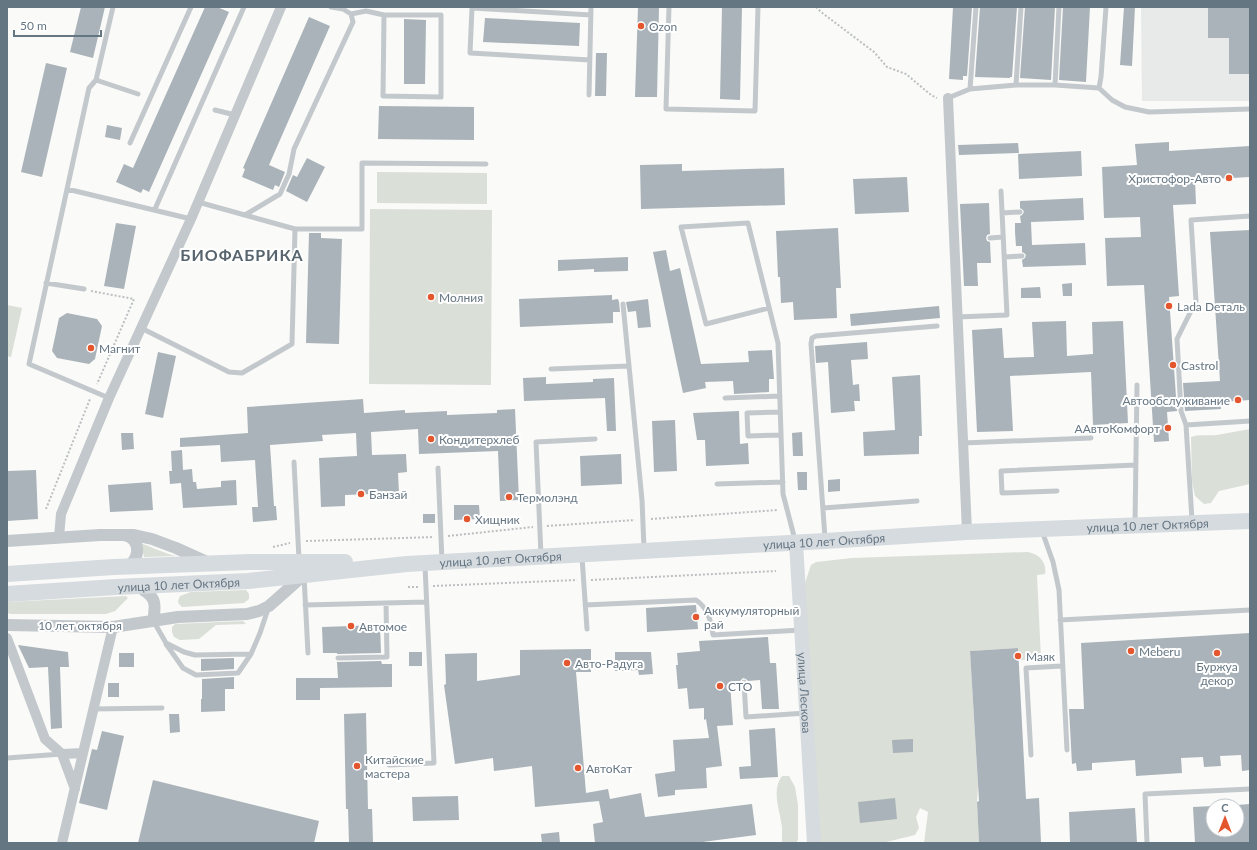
<svg xmlns="http://www.w3.org/2000/svg" width="1257" height="850" font-family="Lato,sans-serif">
<style>
.built{fill:#e8e9e9}
.green{fill:#dadfd7}
.building{fill:#aab3b9}
.lines{fill:none;stroke-linecap:round;stroke-linejoin:round}
.path{stroke:#bbbfc2;stroke-width:2;stroke-dasharray:2 2;stroke-linecap:butt}
.service{stroke:#c3c8cc;stroke-width:5}
.minor{stroke:#c3c8cc;stroke-width:10}
.tertiary{stroke:#c3c8cc;stroke-width:12}
.secondary{stroke:#d6dbdf;stroke-width:14}
.primary{stroke:#d6dbdf;stroke-width:16}
.poi-dot{fill:#e4572e;stroke:#fff;stroke-width:1.5}
.labels{text-anchor:middle;dominant-baseline:central;stroke-width:4;stroke-linejoin:round;paint-order:stroke}
.poi-label{font-size:12px;fill:#657683;stroke:#fff;text-anchor:start}
.street-label{font-size:12px;fill:#657683;stroke:#fff}
.district-label{font-size:16px;font-weight:bold;letter-spacing:1px;fill:#57646e;stroke:#fff}
</style>
<rect width="100%" height="100%" fill="#fafaf8"/>
<!-- built -->
<path class="built" d="M1141 7H1250V101H1142Z"/>
<!-- green -->
<path class="green" d="M377 172 487 173V204L377 203Z
M370 209 492 210 491 385 369 384Z
M7 305 22 308 11 357 7 356Z
M1250 429V484L1219 491 1211 503 1204 504 1195 496 1192 481 1191 437C1200 434 1208 436 1217 435 1228 433 1239 431 1250 429Z
M137 542C151 546 162 553 176 556L144 557 143 552Z
M1028 552C1039 554 1047 562 1045 574L1037 575 1041 659 1019 660 1018 648 970 651 978 786 977 802 979 843H924L928 812 920 808 916 817 919 828 915 835 882 843H819L804 586 811 565 816 562 852 558Z
M246 590 249 594V599L244 603 182 607 179 604 178 601 180 596 191 592Z
M126 596 128 598 115 611 106 614H11L7 613V602Z
M243 621 246 624 216 625 199 639 180 640 174 637 172 632V627L175 624Z
M782 776H789L795 787 798 805V840L796 843H782C782 838 782 832 782 827 780 810 771 791 782 776Z"/>
<!-- building -->
<path class="building" d="M81 7H105L93 58 70 52Z
M205 7H217L229 12 149 192 143 189 141 193 116 182 124 164 133 168Z
M638 7H659L657 97H635Z
M722 7H742L740 100 720 99Z
M953 7H972L967 76H963V80L949 79Z
M980 7H1017L1012 77H1010V78L975 77Z
M1025 7H1055L1051 80 1020 78Z
M1063 7H1090L1086 82 1059 80Z
M1124 7H1135L1132 66 1120 65Z
M1208 7H1250V74H1229V38H1208Z
M309 17 330 26 269 165 285 172 279 187 275 185 273 190 242 177 245 169 243 168Z
M485 18 580 23 579 46 483 42Z
M404 19 426 20 425 84H404Z
M596 53H607L606 96H595Z
M46 63 67 68 42 177 21 172Z
M379 106 474 107V140L378 139Z
M107 125 122 128 120 140 105 137Z
M1169 142V151L1250 146V177L1195 180 1196 204 1173 205 1179 296 1169 297 1177 411 1167 412 1169 441 1154 442 1144 285 1107 286 1105 238 1141 237 1140 217 1104 218 1102 167 1137 165 1135 144Z
M1018 143 1019 153 959 155 958 145Z
M1081 151 1082 176 1019 179 1018 154Z
M307 158 325 167 307 202 286 191 293 175 297 177Z
M682 164V171L784 168 785 205 641 209 640 165Z
M907 177 909 212 855 214 853 179Z
M1083 198 1084 220 1031 222 1032 245 1085 243 1086 265 1023 267 1022 260 1025 258 1026 255 1024 253 1022 252V246H1016L1015 232V223H1021L1020 216 1022 215 1024 212 1023 210 1020 208V201Z
M989 203 990 234 987 235 986 238 987 241 990 242 991 263H977L978 286H964L960 204Z
M116 223 136 226 124 289 104 286Z
M838 228 841 288H836L837 318 794 320 793 302 781 303 780 277H778L776 231Z
M1250 230V400L1220 402 1221 409 1185 411 1183 383 1220 381 1210 232Z
M309 233H321V238L342 239 339 344 306 343Z
M666 250 670 271 680 268 701 364 749 362 748 351 772 350 774 379H769V392L734 394 733 381 705 382 706 388 683 393 653 252Z
M628 257V271L594 272V269L558 271V260Z
M1072 283V296H1063L1062 284Z
M1040 287 1041 298H1021V288Z
M612 295V300L618 299 619 302 620 312H613V323L520 327 519 299Z
M648 299 651 327 638 328 636 311 628 312 626 302Z
M939 306 940 318 851 326 850 314Z
M67 313 97 319 102 326 95 359 89 364 57 358 52 351 59 318Z
M1066 321 1067 356 1093 354 1092 322 1123 321 1128 423 1093 425 1091 372 1010 376 1013 431 977 432 972 330 1002 328 1004 358 1034 357 1032 322Z
M867 342 868 359 851 360 853 385 859 384 860 401H854L855 411 831 413 828 362 816 363 815 346Z
M158 352 176 356 163 418 145 414Z
M920 375 922 436H919V454L864 456 863 432 895 430 892 377Z
M546 377V384L593 382V379L614 378 616 431H607L605 398 524 401 523 378Z
M363 399 364 413 405 410V413L447 411V415L497 413V410L515 409 519 500 500 501 498 451 419 454 418 429 371 432 372 455 406 454 407 472 398 473 399 493 345 495V506L321 507 319 458 357 456 356 433 322 435 323 441 270 445 274 506H276L277 520 253 522 252 507H258L255 460 221 462 220 445 180 447V438L248 433 247 407Z
M739 411 740 444 748 443 749 464 706 466 705 440H697L693 413Z
M675 420 677 471 654 472 652 421Z
M802 432 803 456H793L792 433Z
M121 433H133L134 449 122 450Z
M182 450 183 470 192 469 193 482H196L197 489 221 487V481L236 480 237 505 183 508 181 483 170 484 169 471H172L171 451Z
M621 454 622 484 581 486 580 456Z
M36 470 38 519 7 521V471Z
M797 472H807V490H798Z
M840 479V491L828 492V480Z
M151 482 153 510 110 512 108 485Z
M454 505H479L480 519 454 520Z
M423 514H435V523H423Z
M696 605 698 629 647 632 646 608Z
M380 625 381 653 337 654V653H323L322 627Z
M1250 633V770L1242 771 1241 755 1220 756 1221 766 1204 767 1203 757 1181 758 1182 773 1136 776 1135 760 1092 763V770L1077 771 1076 763 1072 764 1069 709H1084L1081 643Z
M768 637 770 663H776L779 709H762L760 680 748 681 746 679 743 678 740 681 730 682 733 725 717 726 722 766 706 768 707 788 675 790V795L658 797 655 774 675 771 673 740 709 738 706 719 704 720V708L689 709 687 688 678 689 676 665H678L677 653 700 651 699 641Z
M18 645 68 652 69 667H60L62 728 51 729 48 667 29 668Z
M1018 648 1026 799 1039 798 1041 843H979L977 802 979 801 970 651Z
M591 649V672H576L586 793 608 789 610 799 641 793 645 817 752 804 756 835 695 843H595L593 824 603 822 599 801 535 807 532 766 494 771 493 758 455 764 444 685 446 684 445 654 477 653V681L520 675V650Z
M409 652H422V666H409Z
M615 652H651L653 674 639 675 638 670 615 671Z
M119 653H134V667H119Z
M234 658V669L201 671V659Z
M381 661 382 664H392V687L320 688V700H296V678H338L337 662Z
M234 677V689H225V711L201 712V699H202V679Z
M108 683H119V697H108Z
M366 713 368 809H372L373 843H349L348 809H346L344 714Z
M169 714H179L180 732 170 733Z
M775 728 778 777 740 779 739 767 751 766 749 730Z
M102 731 124 736 107 810 79 803 92 749 97 750Z
M913 739V752L893 753 892 740Z
M153 780 319 821 314 843H138Z
M458 796 459 820 413 821 412 797Z
M895 798 897 819 860 823 858 802Z
M1250 804V843H1195L1193 807 1213 806V830H1237V805Z
M1135 808 1137 843H1070L1069 812Z
M559 832 560 843H542L541 834Z"/>
<g class="lines">
<!-- path -->
<path class="path" d="M816 7 821 12 874 52 887 67 906 74 931 95 937 98
M91 291 134 299 97 384
M46 509 90 399
M651 519 778 510
M547 526 635 520
M448 536 533 527
M306 541 434 537
M273 547 290 543
M591 580 776 571
M433 586 577 580
M408 587H419"/>
<!-- service -->
<path class="service" d="M669 7 666 109 755 111 758 7
M1106 7 1101 77 1099 88 1112 100 1125 107 1149 112 1250 109
M351 14 366 11 384 15H441V97L383 96 384 15
M590 60 470 53 472 8 591 15
M96 80 113 7
M1016 85 1021 7
M1055 85 1059 7
M970 89 976 7
M589 95 591 7
M948 98 970 89 1016 85H1055L1099 88
M215 110 235 115
M130 143 191 7
M67 189 191 219
M155 209 244 7
M1002 213 1020 212
M245 215 280 194 289 174 294 149 353 22 351 14 343 9 331 7
M295 229H362V163L486 164
M990 238 1003 237
M1004 257 1022 256
M46 283 84 289
M623 304 642 500 644 548
M769 308 706 324 681 227 748 223 778 343 783 494 795 540
M957 317 1007 315 1001 191
M141 328 229 372 242 373 292 344 295 229 198 202
M551 369 629 366
M109 398 29 364 89 88 96 80 138 94
M725 398 780 396
M780 412 747 413 748 436 781 435
M1186 425 1181 411 1177 339 1196 301 1191 220 1250 216
M963 443 1091 438
M294 462 299 559
M438 468 442 561
M717 484 783 482
M1057 491 1002 493 1001 471 1136 465
M823 508 917 501
M1192 520 1186 425 1250 421
M1135 524 1137 385
M1042 531 1053 562 1059 590 1067 750
M825 538 811 344 812 338 816 336 937 326
M541 555 536 442 595 439
M582 557 587 629
M304 576 308 653
M305 605 426 602
M585 605 696 600C708 608 711 621 713 635L801 630
M1060 620 1250 610
M154 622 166 643 184 652 195 655 251 654 260 633 268 609
M166 644 183 668 196 675 238 673 251 654
M338 658 387 657 386 603
M744 682 746 717 806 713
M93 709 162 708
M1031 755 1026 668 1062 666
M7 758 62 754
M389 765 434 763 425 566
M1147 843 1145 794 1250 789"/>
<!-- minor -->
<path class="minor" d="M948 98 967 532
M59 537 61 514 109 398 191 219 281 7
M7 638 45 739 62 754 75 789
M62 754 83 753
M62 843 83 753 113 627"/>
<!-- tertiary -->
<path class="tertiary" d="M7 541 100 535H134L152 539 176 548 207 562
M124 567C141 563 142 538 124 535
M137 586C155 596 157 601 153 621
M7 625 113 627 178 617 247 614 259 611 269 606 304 575"/>
<!-- secondary -->
<path class="secondary" id="s1" d="M796 543 814 843"/>
<!-- primary -->
<g class="primary">
<path d="M7 574 114 567 250 562H345"/>
<path id="s2" d="M7 594 116 587 248 581 407 564 825 541 967 532 1250 521"/>
</g>
</g>
<!-- markers -->
<g class="poi-dot">
<circle cx="641" cy="26" r="4"/>
<circle cx="1229" cy="178" r="4"/>
<circle cx="431" cy="297" r="4"/>
<circle cx="1169" cy="306" r="4"/>
<circle cx="91" cy="348" r="4"/>
<circle cx="1173" cy="365" r="4"/>
<circle cx="1238" cy="400" r="4"/>
<circle cx="1168" cy="428" r="4"/>
<circle cx="431" cy="439" r="4"/>
<circle cx="361" cy="494" r="4"/>
<circle cx="509" cy="497" r="4"/>
<circle cx="467" cy="519" r="4"/>
<circle cx="696" cy="617" r="4"/>
<circle cx="351" cy="626" r="4"/>
<circle cx="1131" cy="651" r="4"/>
<circle cx="1217" cy="653" r="4"/>
<circle cx="1018" cy="656" r="4"/>
<circle cx="567" cy="663" r="4"/>
<circle cx="720" cy="686" r="4"/>
<circle cx="357" cy="766" r="4"/>
<circle cx="578" cy="768" r="4"/>
</g>
<g class="labels">
<!-- poi labels -->
<g class="poi-label">
<text x="649" y="26">Ozon</text>
<text x="1221" y="178" text-anchor="end">Христофор-Авто</text>
<text x="439" y="297">Молния</text>
<text x="1177" y="306">Lada Dеталь</text>
<text x="99" y="348">Магнит</text>
<text x="1181" y="365">Castrol</text>
<text x="1230" y="400" text-anchor="end">Автообслуживание</text>
<text x="1160" y="428" text-anchor="end">ААвтоКомфорт</text>
<text x="439" y="439">Кондитерхлеб</text>
<text x="369" y="494">Банзай</text>
<text x="517" y="497">Термолэнд</text>
<text x="475" y="519">Хищник</text>
<text x="704" y="610">Аккумуляторный<tspan x="704" dy="14">рай</tspan></text>
<text x="359" y="626">Автомое</text>
<text x="1139" y="651">Meberu</text>
<text x="1026" y="656">Маяк</text>
<text x="575" y="663">Авто-Радуга</text>
<text x="1217" y="666" text-anchor="middle">Буржуа<tspan x="1217" dy="14">декор</tspan></text>
<text x="728" y="686">СТО</text>
<text x="365" y="759">Китайские<tspan x="365" dy="14">мастера</tspan></text>
<text x="586" y="768">АвтоКат</text>
</g>
<!-- street labels -->
<g class="street-label">
<text stroke="none"><textPath href="#s2" startOffset="1143">улица 10 лет Октября</textPath></text>
<text stroke="none"><textPath href="#s2" startOffset="819">улица 10 лет Октября</textPath></text>
<text stroke="none"><textPath href="#s2" startOffset="495">улица 10 лет Октября</textPath></text>
<text stroke="none"><textPath href="#s2" startOffset="172">улица 10 лет Октября</textPath></text>
<text x="80" y="625">10 лет октября</text>
<text stroke="none"><textPath href="#s1" startOffset="150">улица Лескова</textPath></text>
</g>
<!-- district labels -->
<g class="district-label">
<text x="242" y="254">БИОФАБРИКА</text>
</g>
</g>
<!-- border -->
<rect width="1257" height="850" fill="none" stroke="#657683" stroke-width="16"/>
<!-- north arrow -->
<g transform="translate(1225 818)"><circle r="19" fill="#ffffff" stroke="#c1c8cd"/>
<path d="M0-3L7 15L0 10L-7 15Z" fill="#e4572e"/>
<text y="-6" font-size="11" font-weight="bold" text-anchor="middle" fill="#657683">С</text>
</g>
<!-- scale -->
<path d="M14 30v6h87v-6" fill="none" stroke="#657683" stroke-width="2"/>
<text x="20" y="30" font-size="12" fill="#657683" stroke="#ffffff" stroke-width="3" paint-order="stroke">50 m</text>
</svg>
